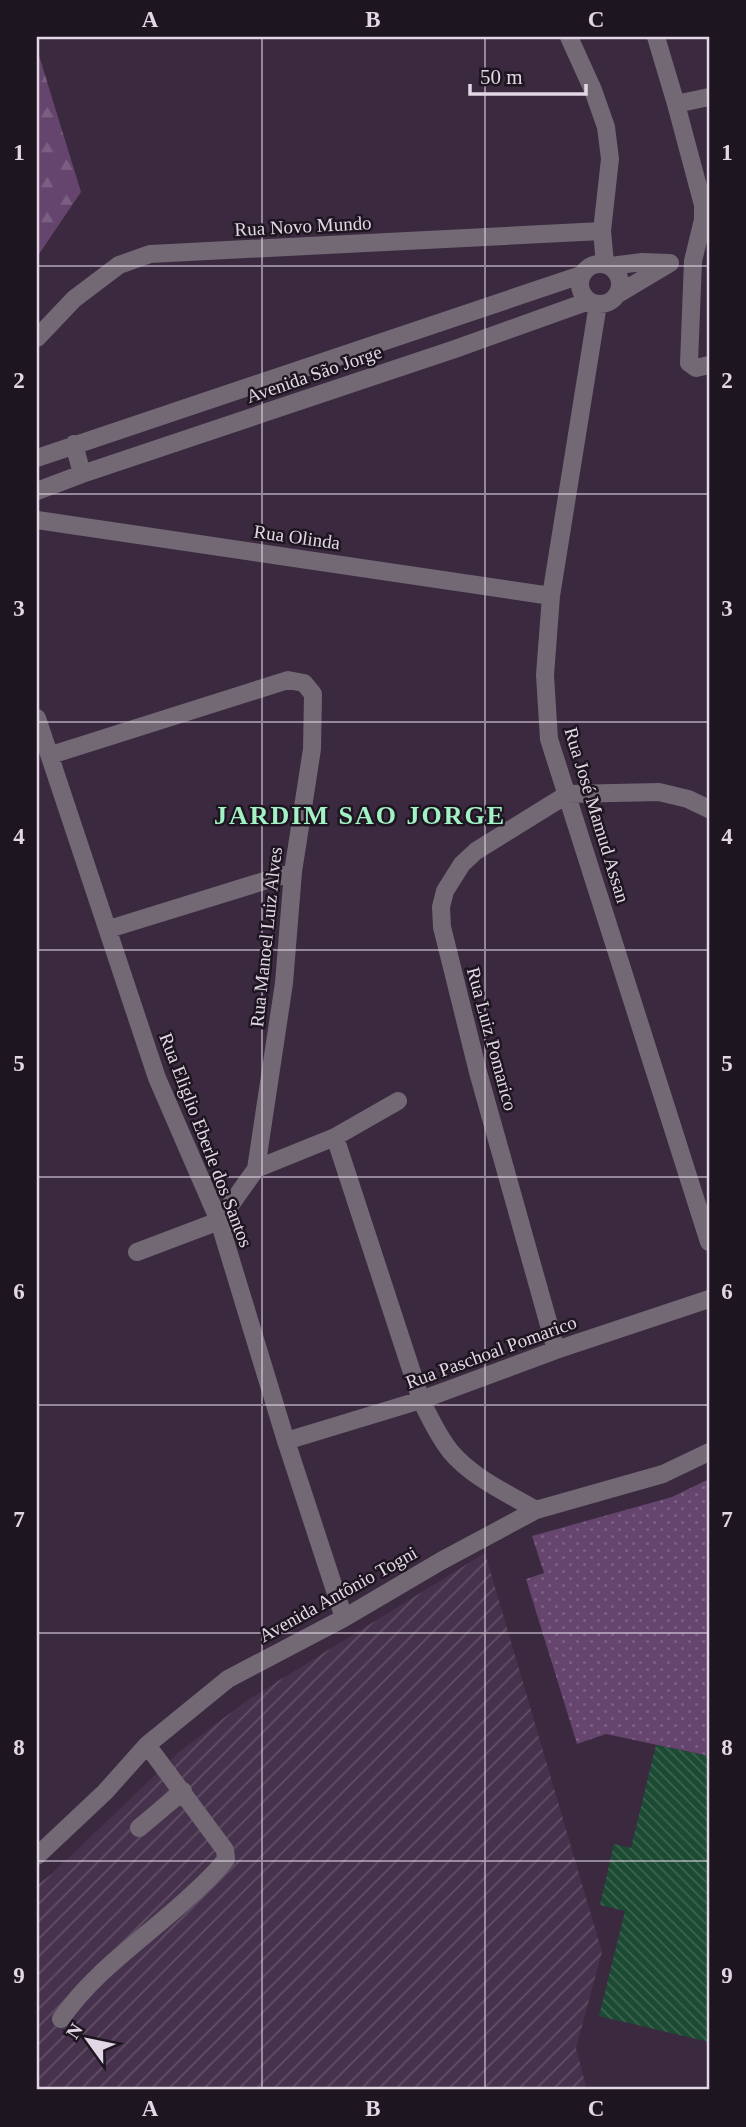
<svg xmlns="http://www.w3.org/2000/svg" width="746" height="2127" font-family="'Times New Roman',serif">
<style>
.industrial{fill:url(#industrial-furrows)}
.grass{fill:url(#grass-dots)}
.forest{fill:url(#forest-firs)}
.building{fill:url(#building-back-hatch)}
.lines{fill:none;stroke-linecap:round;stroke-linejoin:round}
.minor{stroke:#726974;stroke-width:18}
.grid{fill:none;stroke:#e2d7e5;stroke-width:2;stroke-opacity:0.55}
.labels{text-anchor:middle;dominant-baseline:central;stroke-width:5;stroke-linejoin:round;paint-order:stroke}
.street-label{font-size:19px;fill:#e2d7e5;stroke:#1d151f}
.district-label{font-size:26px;font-weight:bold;letter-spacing:2px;fill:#a3f2c6;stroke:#1d151f}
.neatline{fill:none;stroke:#e2d7e5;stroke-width:2.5}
.grid-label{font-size:23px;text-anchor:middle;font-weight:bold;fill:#e2d7e5}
</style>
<defs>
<pattern id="industrial-furrows" width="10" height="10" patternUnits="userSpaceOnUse" patternTransform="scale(1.75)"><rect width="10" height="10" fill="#47324d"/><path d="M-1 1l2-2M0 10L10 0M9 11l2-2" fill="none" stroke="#614f66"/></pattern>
<pattern id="grass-dots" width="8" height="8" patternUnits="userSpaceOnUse" patternTransform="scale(1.75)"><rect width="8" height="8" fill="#65456d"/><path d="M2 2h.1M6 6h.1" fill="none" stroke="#7b5f82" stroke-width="1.8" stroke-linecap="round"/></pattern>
<pattern id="forest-firs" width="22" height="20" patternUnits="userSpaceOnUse" patternTransform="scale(1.75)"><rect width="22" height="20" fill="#65456d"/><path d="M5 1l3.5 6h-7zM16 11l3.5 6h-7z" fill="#7b5f82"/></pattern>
<pattern id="building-back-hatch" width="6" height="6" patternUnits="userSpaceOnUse" patternTransform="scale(1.75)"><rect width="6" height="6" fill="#1c4b33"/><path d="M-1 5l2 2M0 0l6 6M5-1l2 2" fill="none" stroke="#3d6450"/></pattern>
</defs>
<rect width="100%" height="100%" fill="#3a293f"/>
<!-- industrial -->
<path class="industrial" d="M485 1553 602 1952 576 2048 587 2090H37V1885L52 1874 179 1752 249 1699Z"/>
<!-- grass -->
<path class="grass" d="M709 1479V1756L606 1734 577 1744 526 1579 544 1573 532 1536 672 1497Z"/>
<!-- forest -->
<path class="forest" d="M37 49 81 192 37 257Z"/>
<!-- building -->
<path class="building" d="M656 1745 709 1756V2042L599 2016 625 1911 600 1905 614 1844 631 1848Z"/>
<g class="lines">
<!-- minor -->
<path class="minor" d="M569 37 593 90 606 127 610 159 602 231 605 264
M656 37 676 104 703 205V220L693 261 689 363 696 368 709 365
M676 104 709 97
M580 284a20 20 0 1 1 40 0a20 20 0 1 1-40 0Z
M611 266 642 262 670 263 618 294
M598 304 551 596 545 675 549 739 709 1242
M37 338 74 299 119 265 150 254 602 231
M74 444 82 474 455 349 589 301
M37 458 581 275
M37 491 82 474
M37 520 551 596
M37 718 157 1078 219 1221 286 1441 344 1618
M51 755 288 680 304 683 313 694 312 749 293 872 284 983 256 1169
M109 929 293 872
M335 1137 421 1400C430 1418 438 1436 451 1452 473 1478 507 1493 536 1510
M137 1252 219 1221 256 1169 335 1137 398 1101
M556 1350 478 1072 442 927 441 907 445 891 462 864 476 851 568 794 659 792 688 799 709 809
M286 1441 421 1400 556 1350 709 1299
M139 1828 183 1791
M37 1856 105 1792 147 1745 228 1679 344 1618 441 1561 536 1510 663 1474 709 1452
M61 2019C95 1970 145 1938 188 1898 201 1886 215 1874 226 1859L225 1850 147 1745"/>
</g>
<!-- grid -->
<path class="grid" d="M262 37V2090M485 37V2090M37 266H709M37 494H709M37 722H709M37 950H709M37 1177H709M37 1405H709M37 1633H709M37 1861H709"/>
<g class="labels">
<!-- street labels -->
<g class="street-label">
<text transform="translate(303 226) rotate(-3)">Rua Novo Mundo</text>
<text transform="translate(314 374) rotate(-19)">Avenida São Jorge</text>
<text transform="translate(297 537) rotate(8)">Rua Olinda</text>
<text transform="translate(597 815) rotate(73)">Rua José Mamud Assan</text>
<text transform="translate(266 937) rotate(-84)">Rua Manoel Luiz Alves</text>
<text transform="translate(492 1039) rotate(75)">Rua Luiz Pomarico</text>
<text transform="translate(206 1140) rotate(69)">Rua Eliglio Eberle dos Santos</text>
<text transform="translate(491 1352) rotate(-20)">Rua Paschoal Pomarico</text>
<text transform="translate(338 1594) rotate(-29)">Avenida Antônio Togni</text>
</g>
<!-- district labels -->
<g class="district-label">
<text x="360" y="815">JARDIM SAO JORGE</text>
</g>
</g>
<!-- border -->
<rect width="746" height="2127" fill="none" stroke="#1d151f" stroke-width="77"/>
<!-- north arrow -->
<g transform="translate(88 2040) rotate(303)" stroke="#1d151f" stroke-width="5" paint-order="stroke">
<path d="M0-5L12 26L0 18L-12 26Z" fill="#e2d7e5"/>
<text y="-10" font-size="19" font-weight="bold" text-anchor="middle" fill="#e2d7e5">N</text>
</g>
<!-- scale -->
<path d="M470 84v10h116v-10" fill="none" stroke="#e2d7e5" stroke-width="3.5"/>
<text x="480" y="84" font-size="21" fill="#e2d7e5" stroke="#1d151f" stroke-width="5" paint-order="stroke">50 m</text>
<rect x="38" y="38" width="670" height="2050" class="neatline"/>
<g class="grid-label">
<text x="150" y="27">A</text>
<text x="373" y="27">B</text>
<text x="596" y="27">C</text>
<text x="19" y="160">1</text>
<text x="727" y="160">1</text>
<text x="19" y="388">2</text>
<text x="727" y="388">2</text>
<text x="19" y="616">3</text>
<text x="727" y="616">3</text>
<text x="19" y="844">4</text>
<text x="727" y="844">4</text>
<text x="19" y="1071">5</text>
<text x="727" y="1071">5</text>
<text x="19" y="1299">6</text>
<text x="727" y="1299">6</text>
<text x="19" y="1527">7</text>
<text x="727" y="1527">7</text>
<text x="19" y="1755">8</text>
<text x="727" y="1755">8</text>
<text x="19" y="1983">9</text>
<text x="727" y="1983">9</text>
<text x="150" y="2116">A</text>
<text x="373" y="2116">B</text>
<text x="596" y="2116">C</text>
</g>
</svg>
